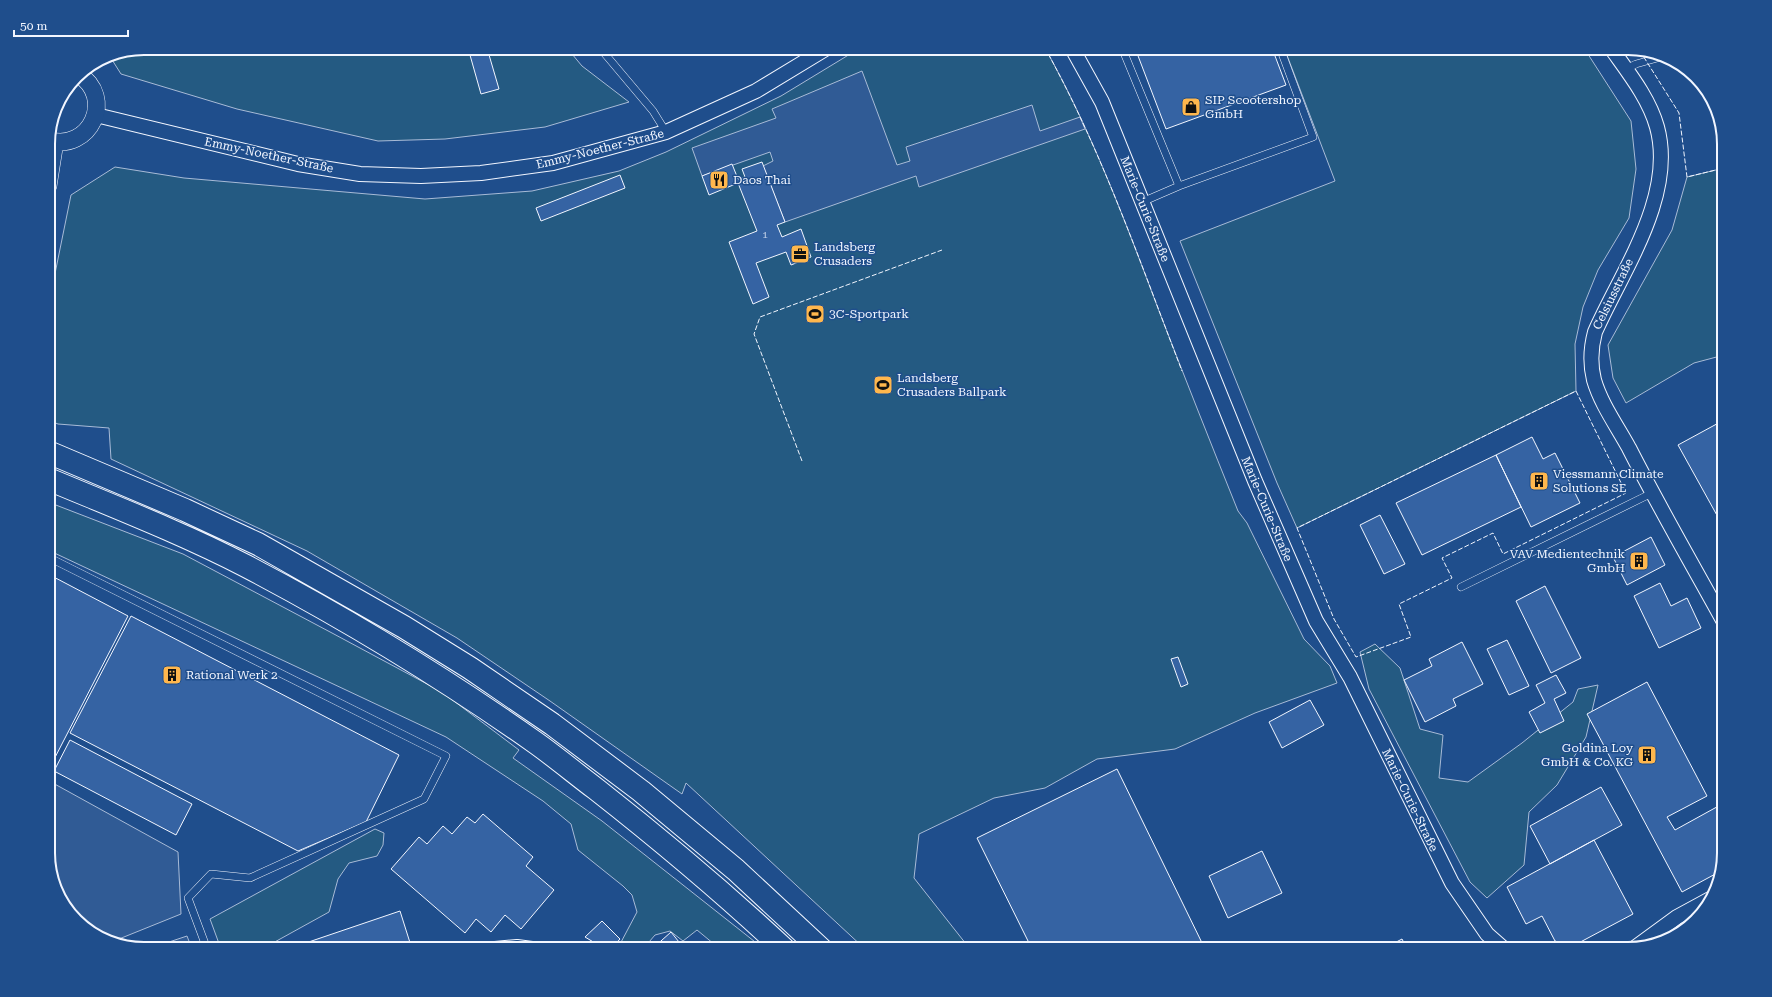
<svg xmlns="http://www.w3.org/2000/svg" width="1772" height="997" font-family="'Roboto Serif',serif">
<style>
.green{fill:#245a82;stroke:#a8bbd7}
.parking{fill:#305b95;stroke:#a8bbd7}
.building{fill:#3563a3;stroke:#f2f6ff}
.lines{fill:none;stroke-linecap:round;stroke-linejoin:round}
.service-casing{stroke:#f2f6ff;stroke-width:8}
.minor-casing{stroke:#f2f6ff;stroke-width:16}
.tertiary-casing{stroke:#f2f6ff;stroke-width:18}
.motorway-casing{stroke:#f2f6ff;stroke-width:24}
.service{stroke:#1f4e8c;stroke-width:7}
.minor{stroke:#1f4e8c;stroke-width:14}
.tertiary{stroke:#1f4e8c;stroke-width:17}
.motorway{stroke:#1f4e8c;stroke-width:22}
.fence{stroke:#f2f6ff;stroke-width:1;stroke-dasharray:5 2;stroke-linecap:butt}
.labels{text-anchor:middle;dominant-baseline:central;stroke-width:3;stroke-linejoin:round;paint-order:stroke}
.number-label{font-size:10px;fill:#c3d1e8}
.poi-label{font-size:12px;fill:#f2f6ff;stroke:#1f4e8c;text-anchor:start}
.street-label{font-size:12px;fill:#f2f6ff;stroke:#1f4e8c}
.rim{fill:none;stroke:#f2f6ff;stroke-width:2}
</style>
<rect width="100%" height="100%" fill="#1f4e8c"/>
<!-- green -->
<path class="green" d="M144 48H567L582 66 629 102 545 127 445 139 378 141 237 109 121 74 109 55Z
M860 48H1045C1092 132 1125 221 1159 311 1185 378 1211 444 1238 511L1247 523 1304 639 1330 666 1337 683 1255 713 1175 749 1097 759 1045 788 994 798 919 834 914 878 970 949H865L686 783 682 794 550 701 457 638 307 551 111 459 109 428 58 424 48 420V308L71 195 115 167 184 178 425 199 532 191 619 171 666 152 781 96Z
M1292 48H1584L1631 121 1636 169 1629 218 1598 270 1583 307 1575 344 1576 391 1297 528 1277 483 1180 241 1335 181 1285 50Z
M1724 168V355L1694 363 1626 403 1613 378 1608 345 1672 230 1687 177Z
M48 502 183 554 332 633 442 692 519 750 513 758 602 821 764 949H720L697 930 683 941 670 931 655 935 643 949H622L619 946 637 912 632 895 623 886 578 850 571 824 543 801 446 737 48 550Z
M1375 644 1400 668 1420 729 1443 735 1439 778 1468 782 1522 743 1573 702 1578 689 1598 685 1586 737 1557 785 1529 812 1524 865 1487 898 1470 882 1369 689 1360 652Z
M375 829 384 833 383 845 377 856 349 863 338 879 329 912 262 949H221L210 919Z"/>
<!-- parking -->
<path class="parking" d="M862 71 897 165 910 161 906 147 1032 105 1040 131 1080 117 1085 129 919 187 916 176 785 222 763 166 773 161 770 152 702 176 692 148 776 118 772 109Z
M51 782 178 852 181 914 114 941 96 936 61 901 48 859V787Z
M187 936 192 949H155L154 947Z"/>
<!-- building -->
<path class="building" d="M468 48H487L499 89 481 94Z
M1135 48H1272L1286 85 1166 129Z
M762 162 785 222 777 225 782 237 801 229 811 257 791 265 786 252 756 263 769 297 753 304 729 242 757 231 738 183 709 195 702 176 732 164 738 179 745 177 742 169Z
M620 175 625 188 541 221 536 208Z
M1724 420V528L1678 445Z
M1532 437 1543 459 1555 453 1580 503 1531 527 1496 455Z
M1496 455 1521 507 1422 555 1396 503Z
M1380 515 1405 564 1384 574 1360 525Z
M1651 537 1665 565 1627 585 1613 557Z
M48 574 128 616 48 771Z
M1660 583 1671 606 1687 598 1701 628 1659 648 1634 596Z
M1545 586 1581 658 1551 673 1516 601Z
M131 616 399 755 366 822 298 851 70 733Z
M1507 640 1529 686 1509 695 1487 649Z
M1462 642 1483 684 1453 699 1456 706 1425 722 1404 680 1432 666 1429 659Z
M1178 657 1188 684 1181 687 1171 659Z
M1556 675 1566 693 1554 699 1564 721 1540 733 1529 712 1545 703 1536 685Z
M1647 682 1707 796 1667 817 1675 830 1724 803V854L1719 872 1682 892 1587 714Z
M1310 700 1324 725 1282 748 1269 722Z
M70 740 192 804 176 835 54 771Z
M1117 769 1205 949H1032L977 838Z
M1601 787 1622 825 1550 864 1530 826Z
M483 814 533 857 526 866 554 890 521 929 505 915 491 932 476 919 465 933 391 869 419 837 427 844 443 826 452 834 467 817 475 823Z
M1594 840 1633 914 1571 947 1555 941 1542 916 1526 924 1507 887Z
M1262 851 1282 893 1228 918 1209 876Z
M400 911 412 949H288Z
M602 921 620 939 611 949H605L585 937Z
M671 932 683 947 681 949H652Z
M1402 939 1407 949H1383Z"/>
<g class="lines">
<defs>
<path id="service" d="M600 48 653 111 666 132
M1122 48 1179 186 1142 202
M1626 69 1636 64 1661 57
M1179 186 1313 137 1280 48
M48 557 446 756 424 799 250 878 211 874 188 898 207 949
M1461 587 1652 493"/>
<path id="minor" d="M1072 48 1102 102 1255 481 1316 621 1350 677 1452 883 1487 934 1504 949
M1611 48C1628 72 1649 98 1657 127 1676 196 1622 271 1595 332 1591 347 1590 364 1594 380 1601 404 1617 426 1629 448 1659 507 1692 564 1724 622
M96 115 298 164 360 174 421 176 481 173 553 163 666 132 756 91 827 48
M1636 947 1677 917 1712 898
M495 949 517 947 532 949"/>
<path id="tertiary" d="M48 140C90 153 116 97 78 74
M48 186 55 142"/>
<path id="motorway" d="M48 452 185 510 258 544 404 627 470 668 552 724 641 791 736 870 821 949
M48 479C115 507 182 533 246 566 347 619 444 678 536 743 557 758 576 774 596 789 661 840 724 893 784 949"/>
</defs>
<!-- service casing -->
<use href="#service" class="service-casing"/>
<!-- minor casing -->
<use href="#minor" class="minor-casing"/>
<!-- tertiary casing -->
<use href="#tertiary" class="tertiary-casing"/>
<!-- motorway casing -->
<use href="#motorway" class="motorway-casing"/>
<!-- service -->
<use href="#service" class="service"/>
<!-- minor -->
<use href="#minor" class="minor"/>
<!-- tertiary -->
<use href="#tertiary" class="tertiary"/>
<!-- motorway -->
<use href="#motorway" class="motorway"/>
<!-- fence -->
<path class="fence" d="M1045 48C1102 151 1140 262 1182 371
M1640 51 1679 113 1687 177 1724 168
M1576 391 1626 493 1503 554 1493 533 1442 558 1452 578 1399 604 1411 637 1356 657 1334 619 1297 528Z
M802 461 754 334 760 317 942 250"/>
</g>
<!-- icons -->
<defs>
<symbol id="shop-square" viewBox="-11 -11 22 22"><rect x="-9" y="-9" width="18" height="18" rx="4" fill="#ffb74d" stroke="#1f4e8c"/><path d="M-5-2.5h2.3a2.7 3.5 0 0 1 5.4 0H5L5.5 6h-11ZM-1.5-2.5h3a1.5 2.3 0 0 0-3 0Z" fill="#111"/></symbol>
<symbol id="restaurant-square" viewBox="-11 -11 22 22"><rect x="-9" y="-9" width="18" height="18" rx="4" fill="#ffb74d" stroke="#1f4e8c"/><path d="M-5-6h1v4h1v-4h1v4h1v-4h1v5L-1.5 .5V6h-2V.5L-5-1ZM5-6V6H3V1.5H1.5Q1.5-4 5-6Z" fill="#111"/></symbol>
<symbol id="office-square" viewBox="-11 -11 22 22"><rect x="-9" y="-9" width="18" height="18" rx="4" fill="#ffb74d" stroke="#1f4e8c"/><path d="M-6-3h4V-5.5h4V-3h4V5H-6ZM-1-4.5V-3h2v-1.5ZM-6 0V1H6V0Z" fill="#111"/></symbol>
<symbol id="stadium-square" viewBox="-11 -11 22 22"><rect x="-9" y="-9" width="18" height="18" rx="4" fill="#ffb74d" stroke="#1f4e8c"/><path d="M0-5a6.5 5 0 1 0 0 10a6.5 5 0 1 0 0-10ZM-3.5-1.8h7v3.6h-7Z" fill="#111"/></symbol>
<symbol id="building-square" viewBox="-11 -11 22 22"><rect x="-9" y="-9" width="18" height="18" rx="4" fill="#ffb74d" stroke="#1f4e8c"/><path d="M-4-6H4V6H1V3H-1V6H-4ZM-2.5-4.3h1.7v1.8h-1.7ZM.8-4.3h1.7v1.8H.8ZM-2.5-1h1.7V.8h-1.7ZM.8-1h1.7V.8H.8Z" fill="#111"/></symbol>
</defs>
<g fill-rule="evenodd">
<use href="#shop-square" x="1180" y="96" width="22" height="22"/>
<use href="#restaurant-square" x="708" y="169" width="22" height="22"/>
<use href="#office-square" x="789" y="243" width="22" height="22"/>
<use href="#stadium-square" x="804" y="303" width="22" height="22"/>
<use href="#stadium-square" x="872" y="374" width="22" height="22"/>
<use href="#building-square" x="1528" y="470" width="22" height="22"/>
<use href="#building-square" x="1628" y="550" width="22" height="22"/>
<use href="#building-square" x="161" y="664" width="22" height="22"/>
<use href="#building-square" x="1636" y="744" width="22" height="22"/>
</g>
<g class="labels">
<!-- number labels -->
<g class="number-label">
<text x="765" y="234">1</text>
</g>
<!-- poi labels -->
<g class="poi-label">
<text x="1205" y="100">SIP Scootershop<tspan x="1205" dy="14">GmbH</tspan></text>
<text x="733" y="180">Daos Thai</text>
<text x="814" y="247">Landsberg<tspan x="814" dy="14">Crusaders</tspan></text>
<text x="829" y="314">3C-Sportpark</text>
<text x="897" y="378">Landsberg<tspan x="897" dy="14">Crusaders Ballpark</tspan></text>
<text x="1553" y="474">Viessmann Climate<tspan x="1553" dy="14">Solutions SE</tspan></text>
<text x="1625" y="554" text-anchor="end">VAV Medientechnik<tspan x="1625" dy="14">GmbH</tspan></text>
<text x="186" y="675">Rational Werk 2</text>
<text x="1633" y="748" text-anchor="end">Goldina Loy<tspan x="1633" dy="14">GmbH &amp; Co. KG</tspan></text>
</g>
<!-- street labels -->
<g class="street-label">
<text transform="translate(600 149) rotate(-14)">Emmy-Noether-Straße</text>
<text transform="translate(269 155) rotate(12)">Emmy-Noether-Straße</text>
<text transform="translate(1145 209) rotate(68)">Marie-Curie-Straße</text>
<text transform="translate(1613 294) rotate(-64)">Celsiusstraße</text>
<text transform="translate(1267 509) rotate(67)">Marie-Curie-Straße</text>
<text transform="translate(1410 800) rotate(64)">Marie-Curie-Straße</text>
</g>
</g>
<!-- crop -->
<path d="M0 0H1772V997H0ZM144 55H1628A89 89 0 0 1 1717 144V853A89 89 0 0 1 1628 942H144A89 89 0 0 1 55 853V144A89 89 0 0 1 144 55Z" fill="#1f4e8c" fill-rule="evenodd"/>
<path class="rim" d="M144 55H1628A89 89 0 0 1 1717 144V853A89 89 0 0 1 1628 942H144A89 89 0 0 1 55 853V144A89 89 0 0 1 144 55Z"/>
<!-- scale -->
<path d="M14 30v6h114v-6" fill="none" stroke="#f2f6ff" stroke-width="2"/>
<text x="20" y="30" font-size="12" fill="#f2f6ff" stroke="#1f4e8c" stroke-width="3" paint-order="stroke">50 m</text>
</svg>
